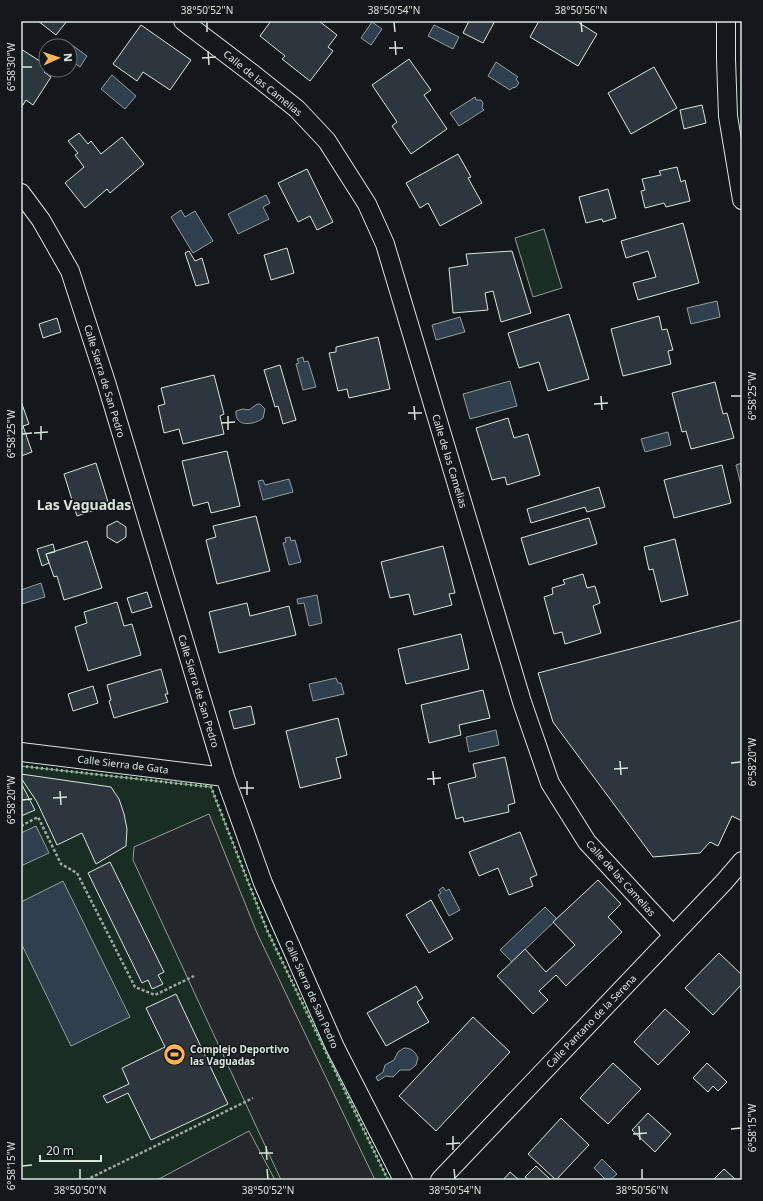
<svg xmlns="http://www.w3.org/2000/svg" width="763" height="1201" font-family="'Noto Sans',sans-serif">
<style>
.green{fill:#1a2d24;stroke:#939e99}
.parking{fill:#24282b;stroke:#939e99}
.water{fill:#2f3f4d;stroke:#939e99}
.building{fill:#2c363c;stroke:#d8e6dc}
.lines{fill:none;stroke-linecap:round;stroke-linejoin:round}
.minor-casing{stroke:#d8e6dc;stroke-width:20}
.path{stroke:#9da8a2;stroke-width:2.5;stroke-dasharray:3 2;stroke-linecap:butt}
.minor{stroke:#14181c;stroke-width:18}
.hedge{stroke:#8ac095;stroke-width:3;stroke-dasharray:2 3;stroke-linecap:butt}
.ticks{fill:none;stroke:#d8e6dc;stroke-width:1.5}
.labels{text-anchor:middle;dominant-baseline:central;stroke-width:3;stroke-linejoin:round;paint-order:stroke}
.street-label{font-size:10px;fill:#d8e6dc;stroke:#14181c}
.poi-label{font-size:10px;font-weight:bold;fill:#d8e6dc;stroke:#14181c;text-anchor:start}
.district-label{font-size:14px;font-weight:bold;fill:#d8e6dc;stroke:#14181c}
.neatline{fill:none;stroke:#d8e6dc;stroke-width:1.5}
.ticks-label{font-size:10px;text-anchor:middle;fill:#d8e6dc}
</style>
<rect width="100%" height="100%" fill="#14181c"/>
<!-- green -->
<path class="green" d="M544 229 562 288 533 297 515 238Z
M21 766 211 787 267 930 388 1180H21Z"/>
<!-- parking -->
<path class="parking" d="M209 814 257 933 375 1180H281L133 860 134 847Z
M249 1131 275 1180H157L213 1150Z"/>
<!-- water -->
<path class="water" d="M372 22 382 29 371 45 361 38Z
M434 25 459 37 453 49 428 36Z
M68 42 87 56 80 67 70 60V46H65Z
M496 62 518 77 516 79 519 83 516 87 512 88 510 90 488 76Z
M112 75 136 96 125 109 101 89Z
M475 97 476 100H481L483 103 482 108 484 110 459 126 450 113Z
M266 195 270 203 263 207 269 219 238 234 228 214Z
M181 210 185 217 195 211 213 241 193 253 171 217Z
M717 301 720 317 691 324 687 308Z
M460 317 465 332 436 340 432 325Z
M303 357 304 362 308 361 316 387 303 390 296 364 299 363 297 359Z
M510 381 517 406 470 419 463 394Z
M257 404H260L265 409 263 418C255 425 234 428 236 411L243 409 249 410Z
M668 432 671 445 645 452 641 439Z
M742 463V489L736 465Z
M289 479 293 492 263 500 258 481 263 480 265 485Z
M290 537 291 541 295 540 301 562 289 565 283 543 286 542 285 538Z
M41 583 45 597 22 604 21 590Z
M317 595 322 623 309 626 304 603 298 604 297 599Z
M336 678 338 683H341L344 694 313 701 309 684Z
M496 730 499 745 469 752 466 737Z
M36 826 49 853 21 866V833Z
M63 881 130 1017 71 1046 21 943V902Z
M443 887 446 891 449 889 460 910 449 916 438 895 441 893 439 890Z
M545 907 557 919 512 962 500 950Z
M404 1048C411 1048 415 1051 418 1058L416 1065 410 1070H400L393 1077 386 1076 378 1081 376 1077 383 1072 385 1065 394 1060 398 1052Z
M602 1159 617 1174 610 1180H606L594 1168Z"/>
<!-- building -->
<path class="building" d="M38 21H67L56 35Z
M271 21H319L337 35 328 47 333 51 310 81 282 59 285 56 260 36Z
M469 21H495L483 43 463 33Z
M539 21H576L597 34 578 66 530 37Z
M141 25 191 60 170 90 143 72 137 81 113 64Z
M21 49 46 65V70L44 72 51 77 33 105 26 100 21 108Z
M409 59 431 90 424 95 447 129 411 154 392 126 397 122 372 85Z
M654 67 677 108 631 134 608 93Z
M702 105 706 123 684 129 680 110Z
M79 133 88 144 91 141 101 154 122 137 144 164 110 193 107 189 85 208 65 183 84 167 75 155 78 153 68 141Z
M458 154 471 177 468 178 482 203 440 226 428 203 420 208 406 183Z
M677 167 681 182 685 180 690 201 666 207 664 203 645 208 641 191 645 190 642 179 661 175 659 171Z
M307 169 333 222 317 230 310 216 298 222 278 183Z
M608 189 616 218 603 222 602 219 586 223 579 197Z
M683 223 699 283 638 300 633 283 656 277 648 251 626 258 621 241Z
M287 248 294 273 271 280 264 255Z
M189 251 195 261 202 258 209 283 196 286 185 253Z
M512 251 531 313 501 322 493 291 485 293 488 310 453 313 449 268 468 265 466 254Z
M569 314 589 379 548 391 539 362 519 368 508 333Z
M659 316 662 330 667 329 673 350 668 351 671 364 623 376 611 329Z
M57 318 61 332 43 338 39 324Z
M378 337 390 389 349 398 347 389 338 391 329 353 336 352V347Z
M280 365 296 420 283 424 278 406 275 407 264 370Z
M214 375 224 414 220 416 224 434 183 444 179 429 164 433 158 406 165 404 161 388Z
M715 382 723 414 727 413 734 438 691 449 686 431 682 432 672 393Z
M22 404 29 424 23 426 32 452 21 456V405Z
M508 418 514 438 528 434 540 475 507 485 505 477 492 480 476 428Z
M227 451 240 506 211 513 208 502 193 506 182 461Z
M96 463 109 505 77 516 64 474Z
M722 465 731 503 674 518 664 480Z
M599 487 605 507 587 512 585 507 531 523 527 509Z
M256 516 270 571 217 584 206 540 216 537 213 526Z
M589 518 597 544 529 565 521 538Z
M117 521 126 527V537L117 543 107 537V526Z
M675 539 688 595 661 602 653 569 649 570 644 547Z
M87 541 102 588 64 600 57 576 54 577 46 554Z
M53 544 55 552 46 554 49 563 42 566 37 549Z
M443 546 455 593 449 594 452 605 414 615 409 594 390 598 381 562Z
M583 574 587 588 595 586 600 603 593 606 601 633 565 644 562 632 554 634 544 597 553 594 552 588 565 584 563 580Z
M147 592 152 607 132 613 127 598Z
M117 602 124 626 132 624 141 655 88 671 75 627 87 623 84 612Z
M247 603 250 616 289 606 296 635 219 653 209 612Z
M742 620V821L732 816 718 846 710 842 700 853 653 857 553 722 538 673Z
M461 634 469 669 406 684 398 649Z
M161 669 168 694H165L168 702 114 718 109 701 111 700 107 685Z
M93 686 98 703 73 711 68 694Z
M483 690 490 718 459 725 461 735 429 743 421 705Z
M251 706 255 724 234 729 229 711Z
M338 718 347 755 336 758 341 778 300 788 286 731Z
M505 757 515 803 508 805 509 812 464 822 463 817 456 819 448 784 476 777 473 764Z
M21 774 111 787 119 799 124 814 127 829 126 846 96 864 82 833 57 845 37 802 21 778Z
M21 783 35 810 21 816Z
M520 832 537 875 530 878 533 886 509 895 498 868 479 876 469 852Z
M110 862 164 972 158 975 163 984 152 989 148 980 142 983 88 873Z
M598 880 621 904 608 917 622 932 566 986 556 975 539 991 548 1000 533 1014 497 976 525 949 546 972 575 945 553 922Z
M431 900 453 939 429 953 406 915Z
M719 953 742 975V984L713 1015 685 988Z
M416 986 423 998 417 1002 429 1022 386 1046 367 1013Z
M176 994 228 1104 151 1140 128 1093 107 1103 103 1096 129 1084 122 1068 165 1047 146 1008Z
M665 1009 690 1032 658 1065 634 1042Z
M473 1017 510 1052 436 1131 399 1096Z
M613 1063 641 1089 608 1124 580 1098Z
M707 1063 727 1082 718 1091 713 1086 708 1092 693 1078Z
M648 1113 671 1134 655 1152 632 1130Z
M561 1118 589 1145 556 1180 528 1154Z
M536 1166 551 1180H529L525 1177Z
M724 1169 736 1180H713Z
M510 1172 519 1180H503Z"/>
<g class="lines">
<defs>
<path id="minor" d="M183 21 253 74 297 109 327 141 367 204 385 244 522 702 550 783 587 842 673 935
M726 21V59L728 116 742 200
M21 193 41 220 70 271 106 382 225 777 263 883 335 1047 403 1180
M21 752 225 777
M440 1180 724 882 742 861"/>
</defs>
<!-- minor casing -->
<use href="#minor" class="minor-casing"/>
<!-- path -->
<path class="path" d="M21 826 38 817 61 864 77 873 135 987 155 995 194 976
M86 1180 253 1098"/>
<!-- minor -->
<use href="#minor" class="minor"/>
<!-- hedge -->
<path class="hedge" d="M21 766 211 787 267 930 388 1180"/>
</g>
<!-- ticks -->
<path class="ticks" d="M207 22V32M394 22 395 32M581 22 582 32M395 41 396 55M389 48H403M208 51 209 65M202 58 216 57M22 67H32M601 396 602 410M731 396H741M594 404 608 403M414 406 415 420M408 413H422M228 416V430M221 423 235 422M41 426V440M34 433 48 432M22 434 32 433M620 761 621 775M731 763 741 762M614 769 628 768M433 771 434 785M427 779 441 778M247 781V795M240 788H254M60 791 61 805M53 798 67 797M22 800 32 799M639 1126 640 1140M731 1129 741 1128M633 1134 647 1133M453 1136V1150M446 1144 460 1143M266 1146 267 1160M259 1153H273M22 1166 32 1165M80 1169V1179M267 1169 268 1179M454 1169 455 1179M642 1169V1179"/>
<!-- icons -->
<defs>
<symbol id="stadium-disc" viewBox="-11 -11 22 22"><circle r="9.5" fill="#ffb74d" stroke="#14181c"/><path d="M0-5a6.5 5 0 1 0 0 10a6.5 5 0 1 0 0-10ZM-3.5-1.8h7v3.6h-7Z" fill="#111"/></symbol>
</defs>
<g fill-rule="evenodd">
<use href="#stadium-disc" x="162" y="1042" width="25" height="25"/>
</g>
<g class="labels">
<!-- street labels -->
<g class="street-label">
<text transform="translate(263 83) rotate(39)">Calle de las Camelias</text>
<text transform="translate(105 381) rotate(73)">Calle Sierra de San Pedro</text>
<text transform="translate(450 461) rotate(73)">Calle de las Camelias</text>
<text transform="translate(199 691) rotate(73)">Calle Sierra de San Pedro</text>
<text transform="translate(123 764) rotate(7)">Calle Sierra de Gata</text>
<text transform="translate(621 878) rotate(48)">Calle de las Camelias</text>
<text transform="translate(312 994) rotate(66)">Calle Sierra de San Pedro</text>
<text transform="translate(591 1021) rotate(-46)">Calle Pantano de la Serena</text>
</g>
<!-- poi labels -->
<g class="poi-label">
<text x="190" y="1049">Complejo Deportivo<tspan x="190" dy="12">las Vaguadas</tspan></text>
</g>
<!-- district labels -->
<g class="district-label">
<text x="84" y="504">Las Vaguadas</text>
</g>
</g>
<!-- border -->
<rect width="763" height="1201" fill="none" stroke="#14181c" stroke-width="44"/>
<!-- north arrow -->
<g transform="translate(58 58) rotate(87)"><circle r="19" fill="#14181c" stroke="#626a69"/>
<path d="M0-3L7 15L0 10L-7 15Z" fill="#ffb74d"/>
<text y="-6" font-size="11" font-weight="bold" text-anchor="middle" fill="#d8e6dc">N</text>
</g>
<!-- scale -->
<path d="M40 1155v6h61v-6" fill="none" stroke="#d8e6dc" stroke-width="2"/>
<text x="46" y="1155" font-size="12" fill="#d8e6dc" stroke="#14181c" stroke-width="3" paint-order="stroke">20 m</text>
<rect x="22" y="22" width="719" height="1157" class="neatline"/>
<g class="ticks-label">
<text x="207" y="14">38°50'52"N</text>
<text x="394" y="14">38°50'54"N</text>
<text x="581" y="14">38°50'56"N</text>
<text transform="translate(11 67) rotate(-90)" y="4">6°58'30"W</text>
<text transform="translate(752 396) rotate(-90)" y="4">6°58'25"W</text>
<text transform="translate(11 434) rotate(-90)" y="4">6°58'25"W</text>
<text transform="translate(752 762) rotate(-90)" y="4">6°58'20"W</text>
<text transform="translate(11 800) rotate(-90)" y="4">6°58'20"W</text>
<text transform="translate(752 1128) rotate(-90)" y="4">6°58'15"W</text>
<text transform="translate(11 1166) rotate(-90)" y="4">6°58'15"W</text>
<text x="80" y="1194">38°50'50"N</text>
<text x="268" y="1194">38°50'52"N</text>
<text x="455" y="1194">38°50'54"N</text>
<text x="642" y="1194">38°50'56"N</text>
</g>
</svg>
